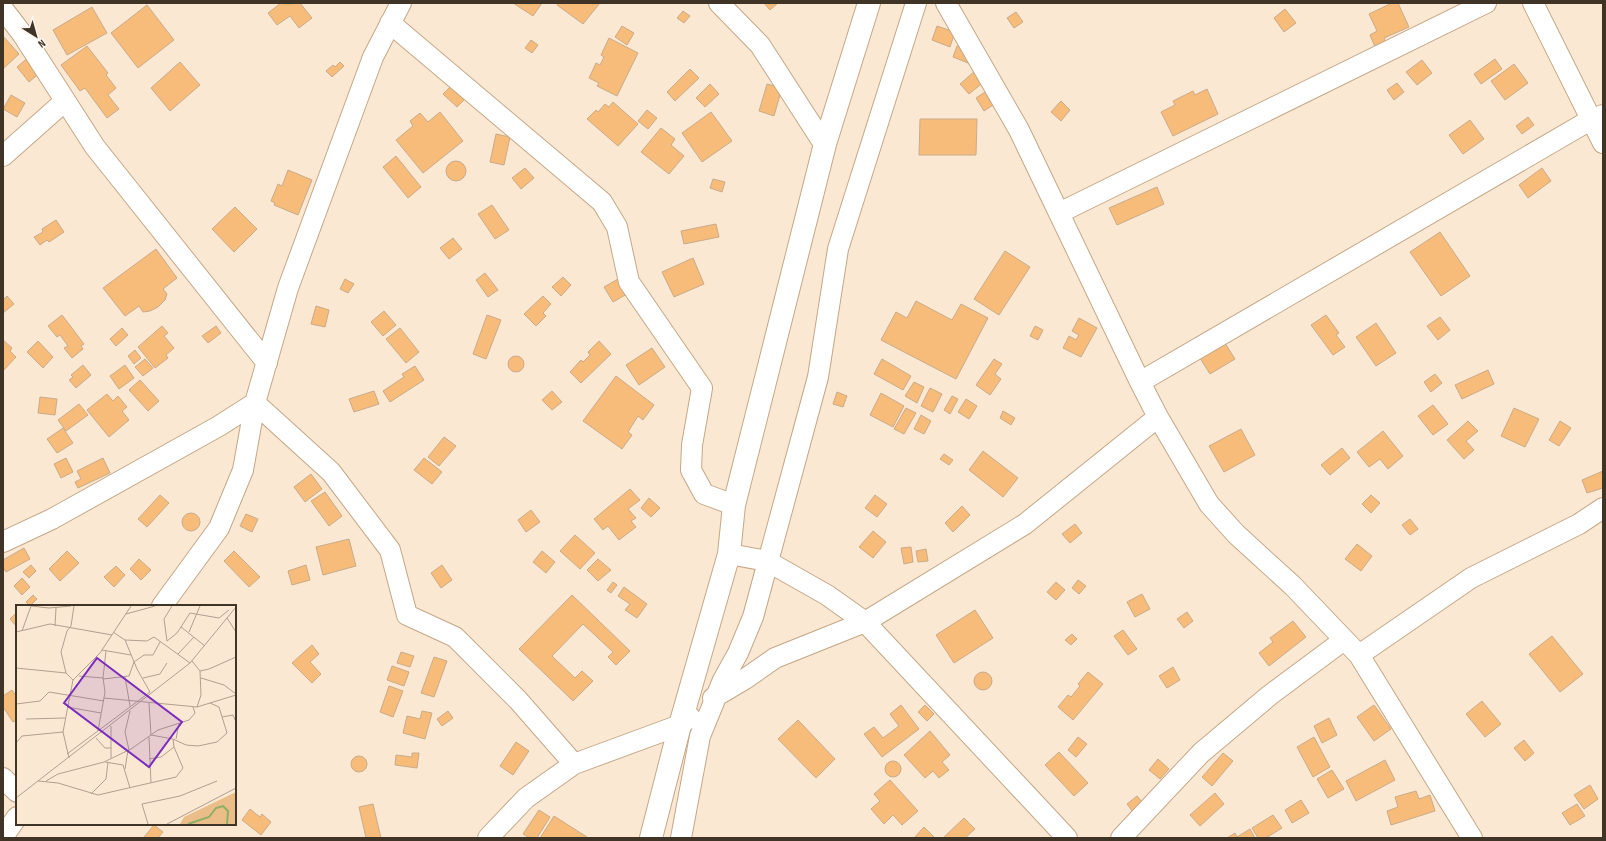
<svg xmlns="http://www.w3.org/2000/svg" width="1606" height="841" font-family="'Sofia Sans Condensed',sans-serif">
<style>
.building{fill:#f7bc79;stroke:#c9ab8a}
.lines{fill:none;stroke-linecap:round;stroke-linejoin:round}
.street-casing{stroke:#c5a786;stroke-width:22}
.secondary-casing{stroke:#c5a786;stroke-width:24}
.street{stroke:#fff;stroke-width:20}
.secondary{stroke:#fff;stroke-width:22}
.inset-river{fill:none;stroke:#8caf65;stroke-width:2}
.inset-road{fill:none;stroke:#b0a08e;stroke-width:1}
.view{fill:#7b2cbf;fill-opacity:0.15;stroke:#7b2cbf;stroke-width:2}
.inset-edge{fill:none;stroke:#403426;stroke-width:2}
</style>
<rect width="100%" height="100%" fill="#fbe8d3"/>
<!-- building -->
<path class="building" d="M281 3H300L312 18 299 28 290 16 277 25 268 13Z
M513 3H542L533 16Z
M558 3H600L583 24 557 5Z
M764 3H778L770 10Z
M1392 3H1398L1409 27 1384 38 1386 42 1375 47 1370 35 1377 31 1369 14Z
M147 5 174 40 138 68 111 33Z
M92 7 107 33 67 55 53 30Z
M1285 9 1296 23 1284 32 1274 18Z
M683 11 690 16 684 23 677 18Z
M1016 12 1023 22 1014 28 1007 18Z
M622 26 634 33 627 45 615 37Z
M937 26 955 32 950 47 932 40Z
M3 36 19 54 3 69Z
M609 38 638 53 617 96 597 86 599 83 589 78 596 63 600 65 604 57 601 55Z
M531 40 538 45 532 53 525 48Z
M87 46 108 73 106 75 116 88 108 95 119 109 107 118 85 88 80 91 61 65Z
M957 46 972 52 968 63 953 57Z
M30 56 42 71 29 82 17 67Z
M1495 59 1502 69 1481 84 1474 74Z
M1422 60 1432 73 1417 85 1406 72Z
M180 62 200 85 170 111 151 88Z
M340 62 344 66 332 77 326 71 333 65 335 67Z
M1514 64 1528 83 1505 100 1491 81Z
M690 69 699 78 675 101 667 92Z
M976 70 985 81 969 94 960 84Z
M456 81 470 94 457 107 443 94Z
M1397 83 1404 92 1394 100 1387 90Z
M710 84 719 94 705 107 696 98Z
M767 84 782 88 774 116 759 111Z
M1207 89 1218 114 1173 136 1161 112 1175 105 1173 101 1193 91 1195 95Z
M985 92 993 105 984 111 976 98Z
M11 95 25 103 17 117 3 109Z
M1061 101 1070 110 1061 121 1051 112Z
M613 102 638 124 618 146 587 119 596 110 598 112 605 104 609 107Z
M647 110 657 118 648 129 638 121Z
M440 112 463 141 423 173 396 140 413 126 410 121 420 113 428 122Z
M711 112 732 141 702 162 682 133Z
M1528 117 1534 125 1522 134 1516 126Z
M920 119H977L976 155H919Z
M1470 120 1484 139 1463 154 1449 135Z
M661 128 675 139 671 145 684 156 669 174 641 152Z
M496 134 510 137 504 165 490 162Z
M396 156 421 187 408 198 383 167Z
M446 171a10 10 0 1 1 20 0a10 10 0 1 1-20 0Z
M525 168 534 178 521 189 512 178Z
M1542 168 1551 181 1528 198 1519 185Z
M288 170 312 180 298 215 274 205 275 203 271 201 278 184 282 186Z
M713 179 725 182 722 192 710 188Z
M1157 187 1164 204 1117 225 1109 208Z
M492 205 509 230 495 239 478 214Z
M235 207 257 229 234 252 212 229Z
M56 220 64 232 49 242 47 240 40 245 34 237 43 232 42 229Z
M716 224 719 237 684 244 681 231Z
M1440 232 1470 276 1441 296 1410 252Z
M453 238 462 249 449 259 440 248Z
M156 249 177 278 163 289 167 294 165 300 158 307 150 311 143 312 139 306 125 316 103 288Z
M1005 251 1030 267 999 315 974 299Z
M693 258 704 284 674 297 662 272Z
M485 273 498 290 488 297 476 280Z
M563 277 571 285 561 296 552 287Z
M345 279 354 284 348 293 340 289Z
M618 279 627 294 613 302 604 287Z
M7 296 14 304 3 313V300Z
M543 296 551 304 543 313 546 316 536 326 524 314Z
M916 301 952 320 961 304 988 318 956 379 881 340 896 312 907 318Z
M316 306 329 310 325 327 311 324Z
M384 311 396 325 383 336 371 322Z
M62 315 84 344 81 346 83 349 72 358 64 348 68 346 60 335 57 337 48 326Z
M487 315 501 320 486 359 473 354Z
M1326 315 1339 333 1336 335 1345 347 1333 355 1311 325Z
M1440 317 1450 330 1438 340 1427 326Z
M1079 318 1097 328 1081 357 1063 348 1069 336 1076 340 1079 335 1072 331Z
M1376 323 1396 353 1376 366 1356 337Z
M162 326 168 333 164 336 174 348 166 355 168 358 155 368 138 347Z
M216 326 221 333 208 343 202 336Z
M1035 326 1043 330 1038 340 1030 336Z
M122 328 128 335 116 346 110 339Z
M400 328 419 352 406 363 386 339Z
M3 340 12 348 10 351 16 357 3 371Z
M1223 340 1235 359 1210 374 1198 355Z
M38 341 53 357 43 368 27 352Z
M599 341 611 354 581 383 570 372 581 360 583 362 590 355 588 352Z
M652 348 665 367 639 385 626 365Z
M135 350 141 358 134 364 128 356Z
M508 364a8 8 0 1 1 16 0a8 8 0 1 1-16 0Z
M145 359 153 368 143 376 135 367Z
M882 359 911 376 903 390 874 374Z
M994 359 1002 364 995 374 1001 379 990 395 976 385Z
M83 365 91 375 76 388 69 380 73 377 71 375Z
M125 365 134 378 119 389 110 376Z
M415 366 424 380 390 402 383 391 404 377 402 374Z
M1488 370 1494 384 1462 399 1455 385Z
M1435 374 1442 383 1431 392 1424 382Z
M616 376 654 405 643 420 638 416 628 432 632 435 622 449 583 421Z
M140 380 159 401 148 411 129 390Z
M914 382 924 387 917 403 905 396Z
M930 388 942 394 933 412 921 406Z
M374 391 379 404 354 412 349 399Z
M552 391 562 402 552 410 542 400Z
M837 392 847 396 843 407 833 404Z
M881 393 904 406 893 427 870 415Z
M107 394 113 401 118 396 127 407 122 411 129 420 109 437 87 410Z
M952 396 958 399 950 414 944 410Z
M40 397 57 399 55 415 38 413Z
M966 399 977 406 969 419 958 412Z
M79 404 88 415 66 431 58 420Z
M1433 405 1448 424 1433 435 1418 416Z
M906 408 916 413 904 434 894 429Z
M1514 408 1539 419 1525 447 1501 436Z
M1003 411 1015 418 1011 425 1000 418Z
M921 415 931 421 924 434 914 429Z
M1468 421 1478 431 1466 441 1474 450 1464 459 1447 440Z
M1560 421 1571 428 1559 446 1549 440Z
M63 428 73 443 57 453 47 439Z
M1241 429 1255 455 1224 472 1209 446Z
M1383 431 1403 456 1388 469 1380 459 1369 467 1357 452Z
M444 437 456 446 439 466 428 457Z
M1342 448 1350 458 1330 475 1321 465Z
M983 451 1018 478 1003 497 969 470Z
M944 454 953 460 949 465 940 459Z
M66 458 73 472 61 478 54 464Z
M103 458 110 473 78 488 75 482 81 479 77 471Z
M424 458 442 472 432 484 414 470Z
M1603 471V488L1587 493 1582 480Z
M311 474 322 489 305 502 294 487Z
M630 489 640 500 628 509 636 518 631 521 636 527 619 540 608 526 603 530 594 519Z
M325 492 342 516 329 526 311 501Z
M160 495 169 503 147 527 138 519Z
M875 495 887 504 877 517 865 508Z
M1371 495 1380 503 1371 513 1362 504Z
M649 498 660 508 651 517 641 508Z
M962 506 970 515 953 532 945 523Z
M531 510 540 522 526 532 518 520Z
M182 522a9 9 0 1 1 18 0a9 9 0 1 1-18 0Z
M246 514 258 519 252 532 240 526Z
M1410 519 1418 529 1410 535 1402 525Z
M1075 524 1082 533 1070 543 1062 534Z
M873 531 886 542 873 558 859 547Z
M575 535 595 553 580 569 560 551Z
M349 539 356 566 323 575 316 547Z
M1357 544 1372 556 1361 571 1345 559Z
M911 547 913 562 904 564 901 548Z
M24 548 30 559 6 572 3 567V560Z
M926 549 928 561 918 562 916 551Z
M67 551 79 563 60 581 49 569Z
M234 551 260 577 249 587 224 561Z
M542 551 555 562 546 573 533 562Z
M139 559 151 570 141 580 130 569Z
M598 559 611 570 598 581 587 570Z
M31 565 36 571 29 578 23 572Z
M306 565 310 580 292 585 288 571Z
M442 565 452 580 441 588 431 573Z
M116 566 125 575 114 587 104 577Z
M22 578 30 587 22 595 14 586Z
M1078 580 1086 586 1079 594 1072 588Z
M613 582 617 585 611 593 607 590Z
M1056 582 1065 590 1056 600 1047 592Z
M624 587 647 604 637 618 625 610 630 604 618 596Z
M1142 594 1150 609 1135 617 1127 602Z
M33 595 37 599 30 606 26 602Z
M572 595 630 651 616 665 608 657 613 652 583 624 552 656 575 678 582 671 593 681 573 701 519 649Z
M975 610 993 638 954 663 936 635Z
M17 612V627L10 619Z
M1187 612 1193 621 1184 628 1177 619Z
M1293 621 1306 637 1269 666 1259 653 1273 642 1270 638Z
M1123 630 1137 649 1128 655 1114 636Z
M1072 634 1077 639 1071 645 1065 640Z
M1552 636 1583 674 1560 692 1529 654Z
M312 645 319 654 310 662 321 674 312 683 292 663Z
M401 652 414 656 410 667 397 663Z
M434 657 447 661 434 697 421 693Z
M392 666 409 672 404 686 387 680Z
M1173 667 1180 680 1167 688 1159 676Z
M974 681a9 9 0 1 1 18 0a9 9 0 1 1-18 0Z
M1088 672 1103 684 1073 720 1058 707 1068 695 1071 697 1080 686 1078 684Z
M389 686 403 691 393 717 380 712Z
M12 690 17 697V720L13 722 3 707V696Z
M1482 701 1501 724 1485 737 1466 714Z
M901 705 919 729 882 757 864 734 874 727 883 738 899 726 890 714Z
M925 705 934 714 927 721 918 712Z
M1374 705 1391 729 1374 741 1357 717Z
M422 711 432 713 425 739 403 733 407 716 420 719Z
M448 711 453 718 442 726 437 719Z
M1329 718 1337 735 1322 743 1314 726Z
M798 720 835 759 816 778 778 739Z
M930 731 950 755 942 762 949 770 939 778 933 771 925 778 904 755Z
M1078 737 1087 744 1076 757 1068 750Z
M1314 737 1330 767 1313 777 1297 747Z
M1524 740 1534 753 1525 761 1514 748Z
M516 742 529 751 513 775 500 766Z
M1059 752 1088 783 1074 796 1045 765Z
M412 753H419L417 768 395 765 396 755 412 757Z
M1223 753 1233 761 1212 786 1202 777Z
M351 764a8 8 0 1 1 16 0a8 8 0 1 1-16 0Z
M1158 759 1169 769 1160 779 1149 770Z
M1385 760 1395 780 1356 801 1346 781Z
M885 769a8 8 0 1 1 16 0a8 8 0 1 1-16 0Z
M1332 770 1344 789 1328 798 1317 779Z
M890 780 918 811 902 825 893 815 884 824 871 809 880 801 874 794Z
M1590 785 1598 799 1584 809 1574 795Z
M1416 791 1419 799 1430 795 1435 811 1391 825 1387 811 1398 807 1395 797Z
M1215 793 1224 804 1200 826 1190 815Z
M1137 796 1143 803 1133 812 1127 804Z
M1301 800 1309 813 1292 823 1285 810Z
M373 804 381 838H366L359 807Z
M1577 804 1585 816 1570 825 1562 813Z
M250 809 260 817 262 814 271 822 261 835 242 820Z
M539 810 550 817 537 838H529L523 834Z
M1273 815 1282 828 1266 838H1258L1252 828Z
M554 816 587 837V838H540Z
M964 818 975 829 965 838H943Z
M154 825 163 832 158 838H146L144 837Z
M924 827 935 838H914Z
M1250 829 1255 838H1227L1235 833 1237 837Z"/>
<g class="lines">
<defs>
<path id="street" d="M719 3 760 45 822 141 825 144
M946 3 1019 130 1140 382 1158 417 1209 504 1236 534 1293 586 1359 655 1472 838
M1533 3 1603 143
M3 9 23 35 95 147 267 363
M390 23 602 202 617 227 629 282 702 388 692 445 691 470 704 494 734 505
M3 156 65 101
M1059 213 1486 3
M1140 382 1592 119 1603 115
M3 542 52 519 219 426 255 403 331 472 390 550 407 615 455 637 518 700 574 764
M729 554 767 561 827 595 865 622 1067 838
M162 606 219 528 243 470 255 403 288 288 373 57 401 3
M1359 655 1471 578 1579 524 1603 508
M713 698 745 679 775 658 865 622 1025 524 1158 417
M3 778 17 792
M3 837 17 817
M488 838 526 798 574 764 680 725 690 717
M681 838 700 736 723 680 738 653 753 617 818 377 838 249 916 3
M1121 838 1201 753 1270 695 1344 640"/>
<path id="secondary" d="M651 838 680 725 729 554 734 505 825 144 869 3"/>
</defs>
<!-- street casing -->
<use href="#street" class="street-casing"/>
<!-- secondary casing -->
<use href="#secondary" class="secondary-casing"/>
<!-- street -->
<use href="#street" class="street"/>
<!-- secondary -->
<use href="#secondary" class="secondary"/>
</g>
<!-- overview -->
<g transform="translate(16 605)">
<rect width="220" height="220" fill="#fbe8d3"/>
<path d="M220 187V219H164L168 212Z" fill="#ebbd89"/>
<path class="inset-river" d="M172 219 193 212 200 203 207 201 212 206 211 219"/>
<path class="inset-road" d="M15 1 33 3 55 1M110 9 139 1M211 13 220 27M39 21 40 3M165 22 189 41M6 26 15 1M0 27 34 19 96 30M97 27 109 35 121 64 134 87M173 27 184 1M109 35 131 36 138 32 174 58M151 36 161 28 174 8 203 13 213 5M151 36 148 14 156 1M86 45 115 50M162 49 178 32M176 56 184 66 193 64 220 52M0 63 50 68M63 71 87 73M109 72 114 101M127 73 144 69 151 58M185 73 208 80 220 89M87 74 113 71 118 57 128 50H137L144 37M57 75 84 48 115 1M88 93 181 102 220 90M0 99 24 96 33 87 88 96M51 102 85 108M181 102 185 90 184 66M206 112 217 110 220 117M10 114 49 113M95 121V153M82 126 89 87 87 73 90 46M133 132 135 178M80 133 89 143H95M157 134 170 140 182 141 201 137 211 128 203 102 194 98M160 134 163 118M0 138 6 131 47 127M113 145 109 127 114 106M51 149 134 87M53 153 47 127 57 75 50 68 45 47 51 26 55 21 58 1M133 154 145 152 158 142M89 157 107 160 114 183M109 164 112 145M22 176 42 178 82 190 160 172 167 163 158 142 157 134 135 130 133 98M30 176 42 169 88 157 115 144 142 125 173 115 179 108 177 102M75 189 90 174 92 157M0 193 174 58 220 2M132 219 126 199 164 191 201 176M151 219 220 183"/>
<path class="view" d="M81 53 166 117 133 162 48 98Z"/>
<rect width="220" height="220" class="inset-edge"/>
</g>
<!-- border -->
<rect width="1606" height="841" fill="none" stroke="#403426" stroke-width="8"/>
<!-- north arrow -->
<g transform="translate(36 36) rotate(143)" stroke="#fef7f0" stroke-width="3" paint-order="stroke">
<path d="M0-3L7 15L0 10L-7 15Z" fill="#403426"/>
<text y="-6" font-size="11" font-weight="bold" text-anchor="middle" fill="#403426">N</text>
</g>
</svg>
